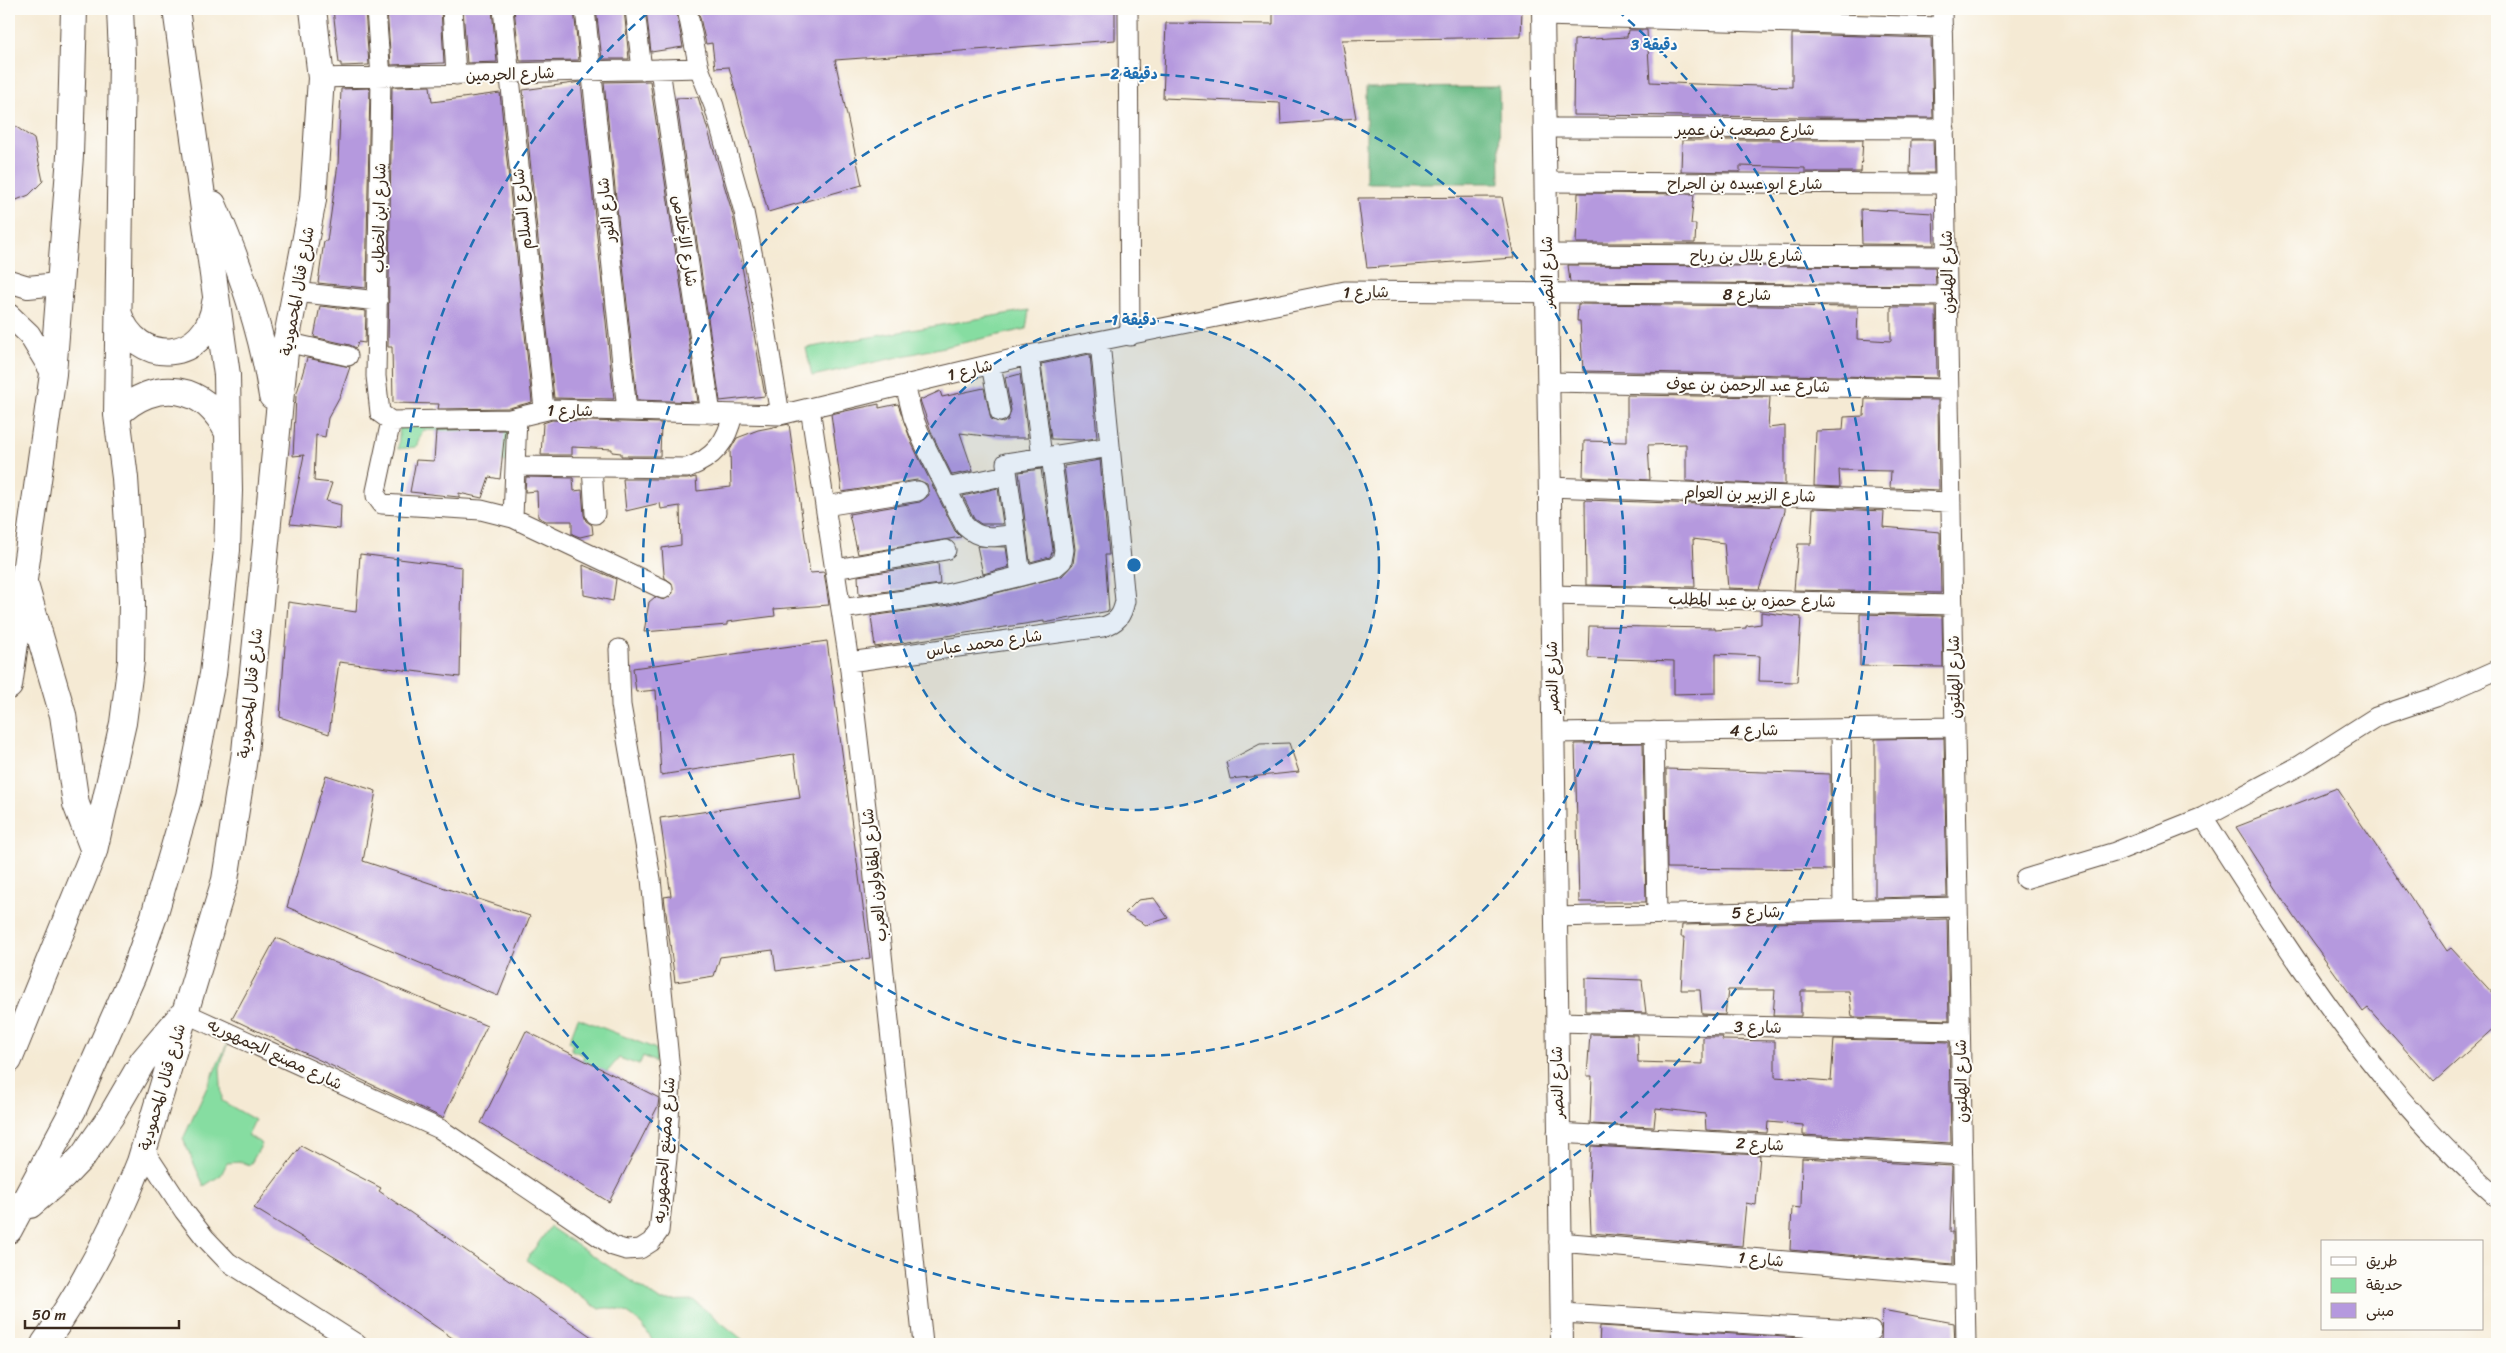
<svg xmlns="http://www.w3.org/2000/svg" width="2506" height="1353" font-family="Sriracha,'Playpen Sans Arabic',sans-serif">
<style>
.green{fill:#86dda1;stroke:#608460}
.forest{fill:#6cbc87;stroke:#547352}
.building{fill:#b599de}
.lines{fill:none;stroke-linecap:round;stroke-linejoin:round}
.minor-casing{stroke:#574739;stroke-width:21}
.tertiary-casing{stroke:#574739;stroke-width:24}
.secondary-casing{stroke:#574739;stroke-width:28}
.minor{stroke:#fff;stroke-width:19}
.tertiary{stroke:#fff;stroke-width:22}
.secondary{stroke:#fff;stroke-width:26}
.ring{fill:none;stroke:#1f6fb2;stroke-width:2.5;stroke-dasharray:9 6}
.labels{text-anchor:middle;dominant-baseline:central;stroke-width:4;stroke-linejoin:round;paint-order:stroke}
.street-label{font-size:16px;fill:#3b2a1e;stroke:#fdfcf7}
.centre{fill:#1f6fb2;stroke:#fdfcf7;stroke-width:2.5}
.ring-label{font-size:15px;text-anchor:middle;font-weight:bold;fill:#1f6fb2;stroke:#fdfcf7;stroke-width:4;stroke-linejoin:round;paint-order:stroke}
</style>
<rect width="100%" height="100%" fill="#fdfcf7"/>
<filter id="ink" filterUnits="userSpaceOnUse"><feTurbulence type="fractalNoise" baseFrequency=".02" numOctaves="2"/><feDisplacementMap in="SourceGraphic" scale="10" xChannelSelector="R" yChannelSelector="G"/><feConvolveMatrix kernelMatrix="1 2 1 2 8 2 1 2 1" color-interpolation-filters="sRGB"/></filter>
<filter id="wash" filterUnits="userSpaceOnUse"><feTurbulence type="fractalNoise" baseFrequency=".0096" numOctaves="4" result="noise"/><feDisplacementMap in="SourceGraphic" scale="20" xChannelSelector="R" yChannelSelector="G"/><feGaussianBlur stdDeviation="1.12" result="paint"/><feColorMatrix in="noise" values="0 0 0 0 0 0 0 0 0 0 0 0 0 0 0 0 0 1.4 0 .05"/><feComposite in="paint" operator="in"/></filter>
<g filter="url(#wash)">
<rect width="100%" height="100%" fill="#f5ead4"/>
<!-- green -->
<path class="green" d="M1029 310 1026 329 812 376 806 348Z
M512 424 510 463 498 460V434L423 430 416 447 398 449 400 425Z
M578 1018 656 1049V1062L643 1056 639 1065 619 1058 607 1072 582 1062 584 1055 571 1050 573 1044 569 1042Z
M227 1044 220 1068 222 1101 255 1120 248 1135 262 1144 250 1165 242 1162 227 1163 221 1175 204 1186 183 1139Z
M550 1227 661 1301 693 1300 748 1344H654C644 1323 624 1303 599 1309L526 1260Z"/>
<!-- forest -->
<path class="forest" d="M1499 87 1500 183H1366V88Z"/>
<g id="blocks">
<!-- building -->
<path class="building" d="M333 9H365L369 65 341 66V63H339Z
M412 9H441L444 63 391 65 387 10Z
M463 9H492L497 62 467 63Z
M514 9H574L579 60 520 61Z
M596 9H624L629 59H602Z
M646 9H676L683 47 651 52Z
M698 9H1115V40L835 60 862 185 768 212 729 67 715 68 712 43 706 44Z
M1273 9H1522L1521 37 1342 40 1356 118 1281 124 1280 103 1163 98 1166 23 1273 24Z
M1628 30H1647L1650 82 1695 84 1792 87V34L1931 38 1933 118 1573 115 1574 40 1627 37Z
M650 81 698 402 637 400 604 82Z
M581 82 614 399 554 398 523 90Z
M430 86 432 102 500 93 532 402 509 408 438 409 439 404 393 403 392 347H388L392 87Z
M370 88 366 288 318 283 324 241H327L338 164 341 89Z
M698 97 733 215 765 396 720 401 676 98Z
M9 122 34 139 43 181 29 195 9 203Z
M1682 140H1863L1861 172H1805V168L1740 166V172L1681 171Z
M1911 140H1933L1934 173H1910Z
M1578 193 1694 194 1691 224H1696L1695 243H1576Z
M1502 197 1514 258 1367 268 1358 198Z
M1861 209 1933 213 1934 245 1862 244Z
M1568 265 1935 267 1936 285 1570 282Z
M1578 304 1858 307 1857 339 1891 341V307H1936L1937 378 1583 371 1580 321H1577Z
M320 306 366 311 365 343 358 342 356 348 350 345 314 337Z
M1090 354 1097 438 1082 440 1051 439 1041 364Z
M307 358 350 367 340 396 328 418 325 437 316 435 314 481 332 483 326 501 341 505 340 529 290 524 304 455 293 456 296 396Z
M1020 374 1028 438H1001L960 433 973 471 952 475 932 434 920 400 940 391 942 397 984 388 991 419 1003 423 1008 420 1011 410 1005 378Z
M1627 395 1770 397 1768 428 1785 426V485L1686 481V444L1648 445 1650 480 1583 477 1584 441 1627 442Z
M1865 399 1938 400 1939 490 1890 488 1891 471 1839 470 1840 487 1814 486 1816 431 1843 430 1844 417 1864 416Z
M879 404V408L898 404 912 444 955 531 961 537 858 554 849 514 920 502 929 495 927 484 917 480 842 492 831 414Z
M552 420 661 423 660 456H621V453L612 452V449L572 447V455H541L543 423Z
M789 424 810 573 824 572 829 605 774 609 775 616 727 622V625L644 632 649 602 655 597 664 600 673 593 672 583 665 578 664 574 662 548 681 545 680 506 661 509 660 503 626 511 623 479H687L696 477 697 491 731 487 730 450 737 438 758 430Z
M505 430 500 479 489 477 482 498 459 493V497L410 492 416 460 434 461 436 431Z
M1100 460 1109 555H1105L1109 611 1044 623V621L875 647 871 616 950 605 1062 576 1073 564 1075 549 1064 466Z
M1041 469 1053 550 1050 557 1030 562 1019 472Z
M526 477 573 478 574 491 582 490 584 515 586 521 592 525 593 534 580 537 572 534V521H546L538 517 537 491 525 492Z
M998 488 1003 524H981L974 519 963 496Z
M1585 500 1785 507V511L1759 589 1728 588 1724 543 1693 539 1695 587 1586 585Z
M1813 508 1884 511 1883 527 1940 532 1941 593 1794 590 1798 544H1811Z
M977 546 1006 547 1009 567 983 574Z
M360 554 462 567 460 677 339 662 329 734 280 717 288 602 356 612Z
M938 563 940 584 859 595 858 576Z
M583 565 616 579 613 601 584 595Z
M1761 612 1801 617 1797 682 1759 681 1760 656 1716 654V693L1674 694V661L1588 658 1589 626 1715 628V630L1746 628V626L1761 624Z
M1860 614 1942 616 1943 667 1860 666Z
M827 641 870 958 776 971 773 950 720 957 714 976 675 982 664 897 671 896 660 818 800 798 794 754 661 775 656 690 636 692 633 668Z
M1944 738 1947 896 1875 898V739Z
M1289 743 1299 772 1230 779 1226 762 1260 744Z
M1643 743 1646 902H1579L1575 744Z
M1666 769 1830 774 1831 870 1667 868Z
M326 775 376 791 363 861 530 916 498 996 287 907Z
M2337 788 2447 951 2451 948 2497 998V1025L2434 1082 2368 1008 2363 1012 2296 919 2236 827Z
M1154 898 1168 918 1146 925 1125 913 1138 900Z
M1947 919 1949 1020 1852 1017 1849 991H1801V1016H1773L1775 990H1728L1725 1015 1702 1014 1700 990H1681L1684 937H1681L1682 925Z
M276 938 487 1026 443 1118 232 1019Z
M1585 978 1642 980 1646 1013 1585 1011Z
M526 1031 659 1098 658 1106 609 1202 481 1123Z
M1590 1034 1637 1035 1638 1062 1703 1064V1037H1723L1722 1040 1775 1041V1077L1831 1081 1834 1039 1949 1042 1951 1143 1803 1135V1125L1768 1122 1767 1133 1706 1130 1705 1114 1656 1108 1654 1127 1590 1124 1592 1076H1587Z
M301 1146 381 1188 379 1191 602 1344H461L344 1263 254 1208Z
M1591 1146 1760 1155 1756 1205 1746 1203 1742 1246 1591 1233 1589 1184Z
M1802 1158 1952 1166 1950 1232H1953V1264L1790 1250 1792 1207 1801 1208Z
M1882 1310 1954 1323 1955 1344H1881Z
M1600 1326 1819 1339V1344H1599Z"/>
</g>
</g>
<g filter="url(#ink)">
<use href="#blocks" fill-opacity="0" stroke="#574739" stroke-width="1"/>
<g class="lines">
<defs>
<path id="minor" d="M376 9 381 77 376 376 380 413 391 421 510 419 551 409 780 415 1029 355 1345 291 1947 296
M452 9 456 75
M503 9 544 409
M585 9 627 411
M635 9 642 70
M687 9 699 68 714 106 744 212 760 292 780 415
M1128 9 1130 336
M1942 9 1966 1344
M1543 16 1943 27
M660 69 711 414
M321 78 699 68
M1545 128 1945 129
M1545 182 1945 184
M1546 254 1947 256
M295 292 378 301
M286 342 348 356
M1029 355 1042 457
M991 365 1000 412
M1548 382 1949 389
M905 385 913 417 922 439 965 526C981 541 995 537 1015 534
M810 408 849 662 872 859 923 1344
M391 421 376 491V496L382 504 481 510 513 518 663 589
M515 466 687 468C714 458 727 442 733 414
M592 467 595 514
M1549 487 1951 502
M947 488 1007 475
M825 506 918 491
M513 518 517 417
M835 569 946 550
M1021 576 1006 463 1110 447
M1551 595 1953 605
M841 609 947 594 1021 576 1055 567 1062 561 1064 550 1051 456
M849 662 1102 627C1117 623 1122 616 1125 601L1100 342
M1841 729 1843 910
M1654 731 1657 914
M1553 733 1955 727
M2203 817C2289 951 2376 1091 2497 1197
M2025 879 2115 852 2203 817 2299 766 2376 717 2436 697 2497 670
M1555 917 1958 907
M185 1013 440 1129 613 1246 626 1250 640 1249 651 1242 659 1231 667 1158 671 1080 651 879 621 705 619 649
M1556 1022 1960 1031
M1557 1133 1962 1155
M144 1150 184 1211 205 1238 228 1262 357 1344
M1559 1242 1964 1276
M1562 1313 1871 1331"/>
<path id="tertiary" d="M1543 9 1562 1344
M9 281 28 287 58 284
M9 315 29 334 53 374"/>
<path id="secondary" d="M213 204C240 266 262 329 272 396
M118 312C136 369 208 363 215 303
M117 415C155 377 205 384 228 433
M26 588 63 715 76 804 94 851
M9 686 53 374 70 156 74 9
M9 1060 94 851 123 723 131 661 132 601 129 540 125 478 117 415 122 56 120 9
M30 1205 63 1177 83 1156 111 1116 143 1061 181 1016
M9 1230 73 1110 133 975 154 916 189 796 213 674 227 550 229 491 227 375 176 9
M44 1344C84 1287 115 1227 140 1162L225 880 245 752 286 342 313 200 321 78 313 9"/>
</defs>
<!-- minor casing -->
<use href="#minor" class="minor-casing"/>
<!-- tertiary casing -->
<use href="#tertiary" class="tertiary-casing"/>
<!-- secondary casing -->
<use href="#secondary" class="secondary-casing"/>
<!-- minor -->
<use href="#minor" class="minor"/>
<!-- tertiary -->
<use href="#tertiary" class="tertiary"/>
<!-- secondary -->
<use href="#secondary" class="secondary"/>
</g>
</g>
<!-- distance rings -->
<circle cx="1134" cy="565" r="245" fill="#1f6fb2" fill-opacity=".12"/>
<g class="ring">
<circle cx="1134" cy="565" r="245"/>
<circle cx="1134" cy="565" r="491"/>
<path d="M1617 10A736 736 0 1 1 651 10"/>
</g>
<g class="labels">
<!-- street labels -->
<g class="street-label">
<text transform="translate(510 74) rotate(-2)">شارع الحرمين</text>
<text x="1745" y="129">شارع مصعب بن عمير</text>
<text x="1745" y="183">شارع ابو عبيده بن الجراح</text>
<text transform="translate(522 209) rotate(-96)">شارع السلام</text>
<text transform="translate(606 210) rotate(-96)">شارع النور</text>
<text transform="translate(379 218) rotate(-89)">شارع ابن الخطاب</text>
<text transform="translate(685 241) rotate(81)">شارع الإخلاص</text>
<text x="1746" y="255">شارع بلال بن رباح</text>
<text transform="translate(1547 272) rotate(-91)">شارع النصر</text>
<text transform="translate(1947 272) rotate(-91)">شارع الهلتون</text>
<text transform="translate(297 291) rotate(-80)">شارع قنال المحمودية</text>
<text transform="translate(1366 292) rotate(-1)">شارع 1</text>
<text x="1747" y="294">شارع 8</text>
<text transform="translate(970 370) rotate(-14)">شارع 1</text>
<text transform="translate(1748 385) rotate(1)">شارع عبد الرحمن بن عوف</text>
<text x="570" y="410">شارع 1</text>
<text transform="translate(1750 494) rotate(2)">شارع الزبير بن العوام</text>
<text transform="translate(1752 600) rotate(1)">شارع حمزه بن عبد المطلب</text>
<text transform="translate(984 643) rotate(-8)">شارع محمد عباس</text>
<text transform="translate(1552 677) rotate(-91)">شارع النصر</text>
<text transform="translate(1954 677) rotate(-91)">شارع الهلتون</text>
<text transform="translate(250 693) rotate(-84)">شارع قنال المحمودية</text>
<text transform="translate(1754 730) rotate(-1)">شارع 4</text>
<text transform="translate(874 875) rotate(-96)">شارع المقاولون العرب</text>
<text transform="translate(1756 912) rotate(-1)">شارع 5</text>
<text transform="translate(1758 1027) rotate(1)">شارع 3</text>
<text transform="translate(275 1054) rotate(25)">شارع مصنع الجمهوريه</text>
<text transform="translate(1961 1081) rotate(-91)">شارع الهلتون</text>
<text transform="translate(1557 1082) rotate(-91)">شارع النصر</text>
<text transform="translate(162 1087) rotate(-74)">شارع قنال المحمودية</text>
<text transform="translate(1760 1144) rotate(3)">شارع 2</text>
<text transform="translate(664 1150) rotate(-86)">شارع مصنع الجمهوريه</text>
<text transform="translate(1761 1259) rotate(5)">شارع 1</text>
</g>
</g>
<circle cx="1134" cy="565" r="8" class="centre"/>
<g class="ring-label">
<text x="1654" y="50">3 دقيقة</text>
<text x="1134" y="79">2 دقيقة</text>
<text x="1134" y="325">1 دقيقة</text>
</g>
<!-- margin -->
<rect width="2506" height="1353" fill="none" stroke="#fdfcf7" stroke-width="30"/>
<!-- legend -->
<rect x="2321" y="1240" width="162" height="90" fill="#fdfcf7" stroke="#afa8a0"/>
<rect x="2331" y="1257" width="25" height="8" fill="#ffffff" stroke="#afa8a0"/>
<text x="2366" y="1266" font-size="15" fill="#3b2a1e">طريق</text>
<rect x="2331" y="1278" width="25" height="15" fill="#86dda1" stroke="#afa8a0"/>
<text x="2366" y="1290" font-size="15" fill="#3b2a1e">حديقة</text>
<rect x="2331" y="1303" width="25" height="15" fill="#b599de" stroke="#afa8a0"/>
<text x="2366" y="1316" font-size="15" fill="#3b2a1e">مبنى</text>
<!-- scale -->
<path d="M25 1320v8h154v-8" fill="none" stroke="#3b2a1e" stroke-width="2.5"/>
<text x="32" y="1320" font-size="15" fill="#3b2a1e" stroke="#fdfcf7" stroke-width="4" paint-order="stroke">50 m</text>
</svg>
